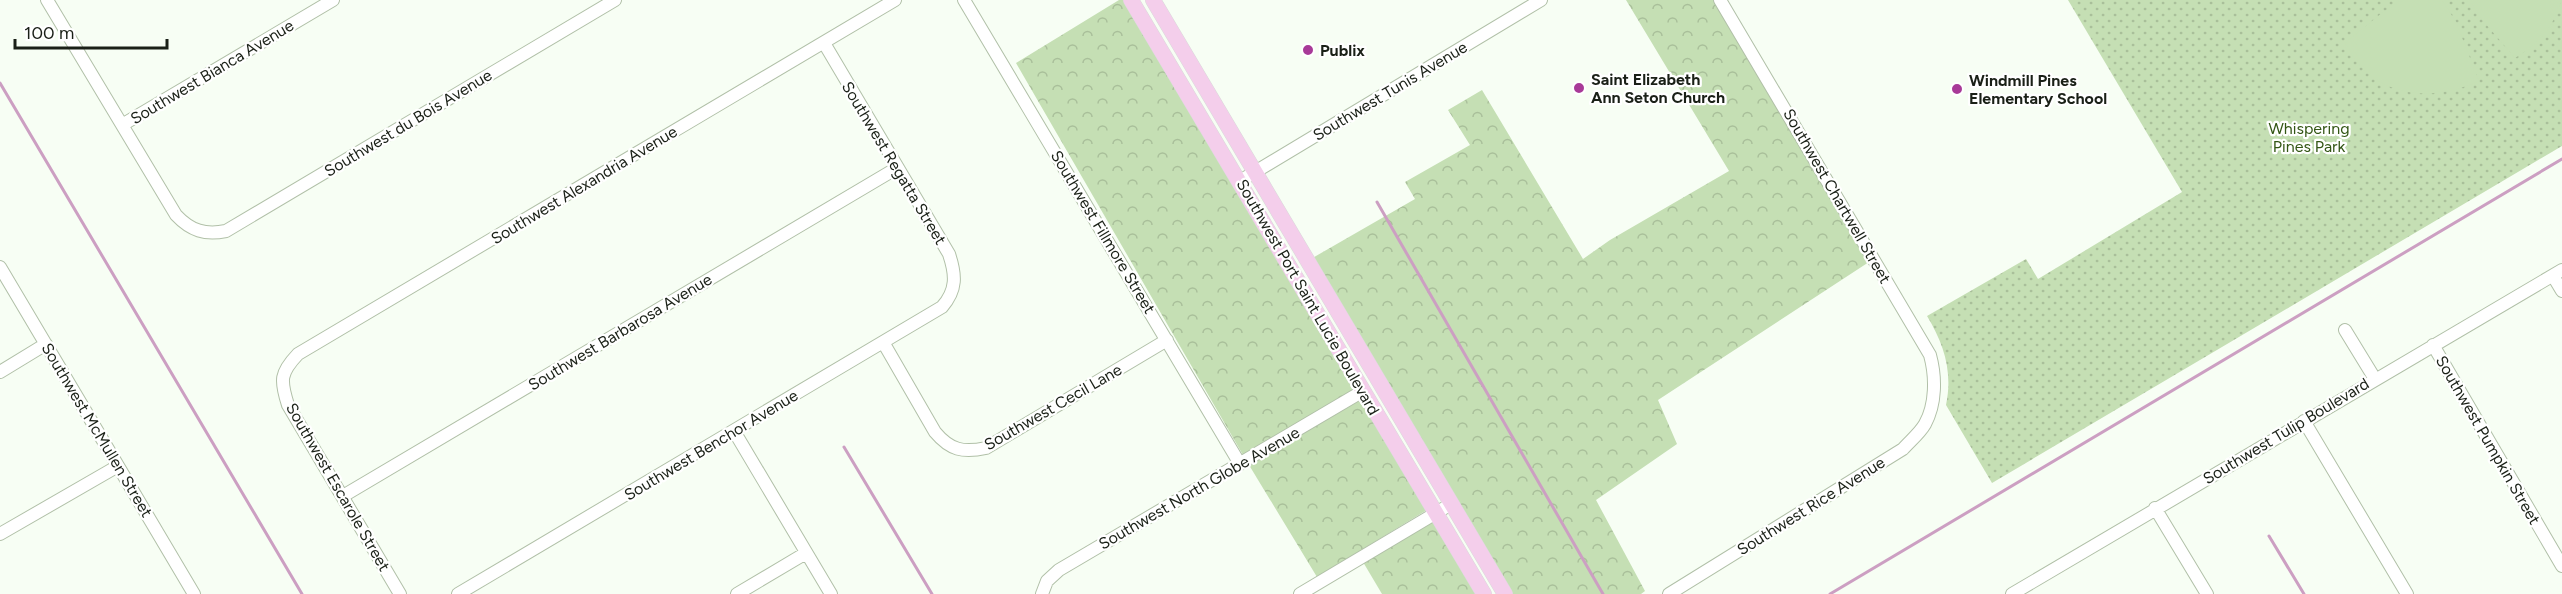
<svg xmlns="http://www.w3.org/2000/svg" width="2562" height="594" font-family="Figtree,sans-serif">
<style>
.grass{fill:url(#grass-dots)}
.forest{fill:url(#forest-crowns)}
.pitch{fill:#c5dfb4}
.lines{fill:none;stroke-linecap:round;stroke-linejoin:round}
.stream{stroke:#cc9fc2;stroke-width:3}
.minor-casing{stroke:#b1c0a8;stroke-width:14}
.major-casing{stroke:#dadbda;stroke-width:16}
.minor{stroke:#fff;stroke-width:12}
.major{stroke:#f4ceeb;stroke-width:15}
.poi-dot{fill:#a83a98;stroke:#fff;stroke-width:2}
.labels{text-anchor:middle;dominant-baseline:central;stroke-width:4.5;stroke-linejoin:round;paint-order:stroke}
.poi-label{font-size:16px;font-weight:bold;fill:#1a2017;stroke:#fff;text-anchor:start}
.street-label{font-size:16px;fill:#1a2017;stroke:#fff}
.park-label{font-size:16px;fill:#335615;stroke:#fff}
</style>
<defs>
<pattern id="grass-dots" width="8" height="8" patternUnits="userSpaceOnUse" patternTransform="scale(1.5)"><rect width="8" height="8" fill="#c5dfb4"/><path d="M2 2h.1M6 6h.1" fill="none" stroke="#a9bf9a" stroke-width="1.8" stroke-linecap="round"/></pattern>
<pattern id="forest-crowns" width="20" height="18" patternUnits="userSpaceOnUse" patternTransform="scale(1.5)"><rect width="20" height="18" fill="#c5dfb4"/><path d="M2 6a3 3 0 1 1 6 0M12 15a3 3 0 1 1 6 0" fill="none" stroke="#a9bf9a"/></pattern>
</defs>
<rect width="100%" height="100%" fill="#f7fef4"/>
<!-- grass -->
<path class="grass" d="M2068 0H2562V146L1992 483 1946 405C1953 372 1944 344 1927 316L2026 259 2038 279 2182 192Z"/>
<!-- forest -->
<path class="forest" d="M1119 0H1134L1363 385 1243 455 1016 63Z
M1626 0H1713L1869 262 1658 400 1677 444 1596 500 1645 591 1641 594H1500L1309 260 1415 199 1405 182 1470 145 1448 110 1482 90 1583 259 1610 240 1729 171Z
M1369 395 1435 505 1317 577 1249 465Z
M1441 515 1488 594H1382L1363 562Z"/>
<!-- pitch -->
<path class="pitch" d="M2403 0H2442L2456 22 2479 81C2428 104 2372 97 2345 43L2383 12Z
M2470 0H2562C2551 30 2542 41 2515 58L2479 16Z"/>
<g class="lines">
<!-- stream -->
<path class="stream" d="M0 83 302 594
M1377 202 1603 594
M844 447 932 594
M2269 536 2304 594
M1830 594 2562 159"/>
<defs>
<path id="minor" d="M47 0 176 215C191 231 205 235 226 231L615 0
M964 0 1240 464
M122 125 333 0
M1240 181 1541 0
M0 267 194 594
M2553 276 2562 291
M2345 330 2375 379
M883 342 935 432C950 450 963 453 986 448L1167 340
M2433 345 2562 566
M0 372 46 344
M2304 421 2407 594
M734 431 831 594
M343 496 897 168
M2155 508 2207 594
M0 534 118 466
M400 594 288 405C280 380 280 373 298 354L895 0
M458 594 942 307C957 290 956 275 949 254L824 43
M737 594 806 553
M1042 594 1047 581 1059 570 1363 391
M1300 594 1451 504
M1669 594 1903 449C1910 441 1920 433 1925 424 1936 404 1936 377 1930 355L1720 0
M2012 594 2562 270"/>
<path id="major" d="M1131 0 1484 594
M1153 0 1505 594"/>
</defs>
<!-- minor casing -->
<use href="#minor" class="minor-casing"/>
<!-- major casing -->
<use href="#major" class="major-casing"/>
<!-- minor -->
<use href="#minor" class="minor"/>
<!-- major -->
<use href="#major" class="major"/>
</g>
<!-- markers -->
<g class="poi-dot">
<circle cx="1308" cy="50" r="6"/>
<circle cx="1579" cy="88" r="6"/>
<circle cx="1957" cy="89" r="6"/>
</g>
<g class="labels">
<!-- poi labels -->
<g class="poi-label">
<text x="1320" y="50">Publix</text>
<text x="1591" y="79">Saint Elizabeth<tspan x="1591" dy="18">Ann Seton Church</tspan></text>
<text x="1969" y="80">Windmill Pines<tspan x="1969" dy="18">Elementary School</tspan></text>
</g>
<!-- street labels -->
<g class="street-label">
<text transform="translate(212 72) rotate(-31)">Southwest Bianca Avenue</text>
<text transform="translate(1390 91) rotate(-31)">Southwest Tunis Avenue</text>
<text transform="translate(408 123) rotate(-31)">Southwest du Bois Avenue</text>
<text transform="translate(894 163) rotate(59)">Southwest Regatta Street</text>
<text transform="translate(584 185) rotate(-31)">Southwest Alexandria Avenue</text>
<text transform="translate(1837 196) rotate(60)">Southwest Chartwell Street</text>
<text transform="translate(1103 232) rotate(59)">Southwest Fillmore Street</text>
<text transform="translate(1308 297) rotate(60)">Southwest Port Saint Lucie Boulevard</text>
<text transform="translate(620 332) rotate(-31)">Southwest Barbarosa Avenue</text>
<text transform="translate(1053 407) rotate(-30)">Southwest Cecil Lane</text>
<text transform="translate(97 430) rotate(59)">Southwest McMullen Street</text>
<text transform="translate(2286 431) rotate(-31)">Southwest Tulip Boulevard</text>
<text transform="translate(2488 440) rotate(60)">Southwest Pumpkin Street</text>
<text transform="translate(711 445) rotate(-31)">Southwest Benchor Avenue</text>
<text transform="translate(338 487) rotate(60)">Southwest Escarole Street</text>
<text transform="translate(1199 488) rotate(-30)">Southwest North Globe Avenue</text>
<text transform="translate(1811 506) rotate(-32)">Southwest Rice Avenue</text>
</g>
<!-- park labels -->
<g class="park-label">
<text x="2309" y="128">Whispering<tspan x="2309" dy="18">Pines Park</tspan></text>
</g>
</g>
<!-- scale -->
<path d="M15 39v9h152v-9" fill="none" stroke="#1a2017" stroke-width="3"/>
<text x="24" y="39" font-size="18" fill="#1a2017" stroke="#ffffff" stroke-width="4.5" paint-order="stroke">100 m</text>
</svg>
